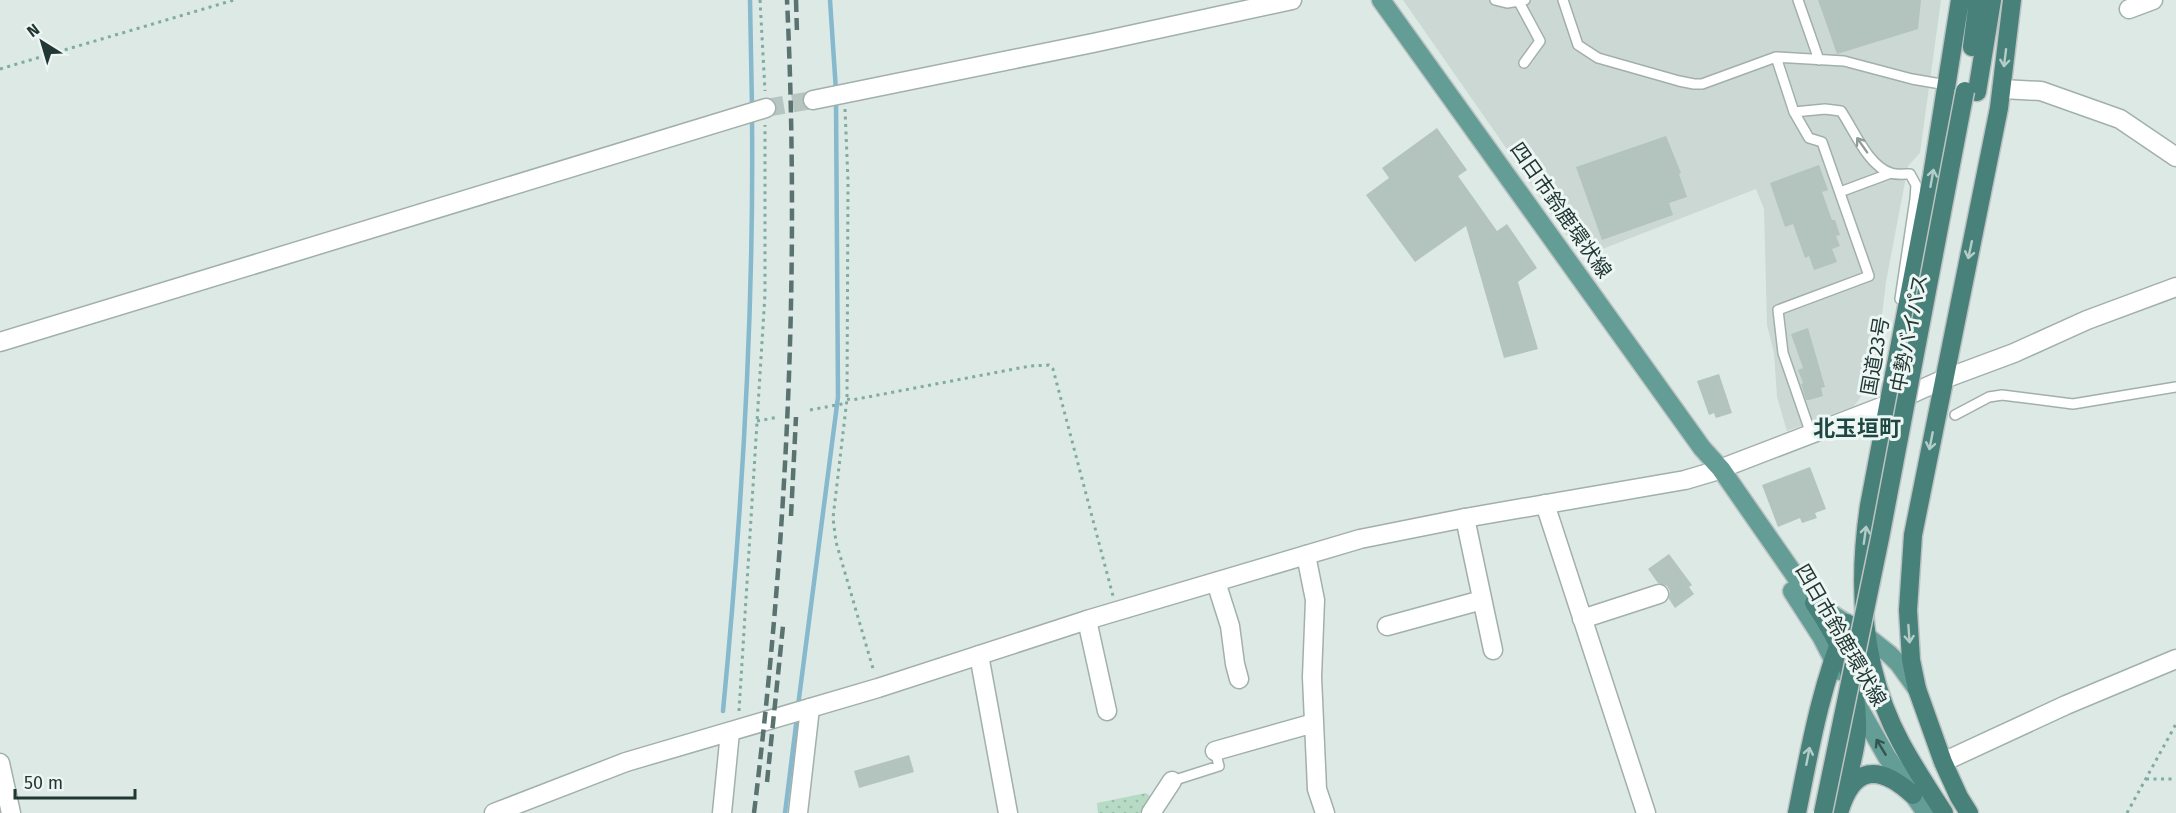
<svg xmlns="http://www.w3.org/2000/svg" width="2176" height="813" font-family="'Fira Sans','Noto Sans JP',sans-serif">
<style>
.built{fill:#ccd8d4}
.green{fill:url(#green-dots)}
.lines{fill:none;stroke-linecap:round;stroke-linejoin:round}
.stream{stroke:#86b9cd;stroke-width:4.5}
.building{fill:#b3c3be}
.minor-tunnel{stroke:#b7c5c2;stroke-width:18;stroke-dasharray:18 9;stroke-linecap:butt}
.service-casing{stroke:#a1b0ac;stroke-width:12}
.minor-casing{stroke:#a1b0ac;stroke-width:21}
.tertiary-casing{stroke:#a1b0ac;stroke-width:21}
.primary-casing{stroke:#bcc3c2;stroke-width:21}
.trunk-casing{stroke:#bcc3c2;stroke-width:21}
.path{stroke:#7faba3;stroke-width:3;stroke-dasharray:3 4.5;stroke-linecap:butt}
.service{stroke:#fff;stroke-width:9}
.minor{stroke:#fff;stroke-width:18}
.tertiary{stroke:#fff;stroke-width:18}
.primary{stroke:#639d96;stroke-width:18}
.trunk{stroke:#48807a;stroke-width:18}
.rail{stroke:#5a7370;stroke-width:4.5;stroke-dasharray:12 6;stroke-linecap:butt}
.trunk-bridge-casing{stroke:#bcc3c2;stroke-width:21;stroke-linecap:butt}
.trunk-bridge{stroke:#48807a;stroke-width:18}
.oneway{stroke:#b3cdc9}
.oneway2{stroke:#909b9a}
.oneway3{stroke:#345651}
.labels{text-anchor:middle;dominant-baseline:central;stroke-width:6;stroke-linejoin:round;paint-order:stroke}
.street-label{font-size:20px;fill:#203734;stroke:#edf6f3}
.quarter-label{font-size:22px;font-weight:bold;fill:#1d4843;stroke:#edf6f3}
</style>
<defs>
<pattern id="green-dots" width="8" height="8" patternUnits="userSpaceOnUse" patternTransform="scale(1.5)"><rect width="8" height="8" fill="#b6dac4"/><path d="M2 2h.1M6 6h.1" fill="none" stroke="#9cbca9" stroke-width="1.8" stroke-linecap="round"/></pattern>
</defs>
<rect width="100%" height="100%" fill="#dde9e5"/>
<!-- built -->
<path class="built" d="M1403 0H1941L1920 153 1908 166 1886 282 1874 379 1854 406 1787 431 1777 397 1774 353 1767 325 1764 209 1756 189 1582 257Z"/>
<!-- green -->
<path class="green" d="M1146 793 1153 798 1140 813H1098L1097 803Z"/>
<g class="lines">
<!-- stream -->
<path class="stream" d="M750 0 752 107
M830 0 836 91
M798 706 838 397 836 99
M723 711C742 514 754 317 752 118
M785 813 797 717"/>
</g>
<!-- building -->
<path class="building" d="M1818 0H1921L1918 29 1837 54Z
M1437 128 1467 170 1458 176 1497 231 1507 224 1537 268 1518 282 1538 349 1504 358 1466 226 1415 262 1366 195 1389 178 1382 168Z
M1666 136 1681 173 1679 174 1687 197 1669 203 1673 215 1602 240 1576 167Z
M1819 165 1828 190 1822 192 1832 220H1835L1840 235 1836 236 1840 246 1832 249 1837 262 1814 270 1809 256 1805 258 1793 224 1785 227 1770 183Z
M1808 328 1825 387 1821 388 1823 396 1809 400H1806L1801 384 1803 383 1798 370 1803 368 1791 334Z
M1719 374 1732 413 1716 418 1714 413 1709 415 1697 381Z
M1810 467 1826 509 1815 513 1817 518 1802 523 1800 518 1778 527 1762 485Z
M1669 554 1692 585 1689 587 1694 594 1675 608 1669 599 1670 591 1667 586 1658 583 1648 569Z
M909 755 914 772 859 788 854 771Z"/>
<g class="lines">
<!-- minor-tunnel -->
<path class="minor-tunnel" d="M766 108 813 100"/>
<defs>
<path id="service" d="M1495 0 1507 3 1525 0
M1563 0 1578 45 1598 58 1679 81 1694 84H1702L1776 57 1844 61 1912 79 1947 85
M1798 0 1819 60
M1519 2 1540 41 1524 63
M1776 57 1794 112 1809 138 1822 142 1869 276 1778 310 1783 353 1811 434
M1794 112 1825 109 1841 111C1854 130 1868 166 1891 173 1897 175 1905 174 1910 174L1916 185 1915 199 1900 299
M1840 192 1891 173
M1955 415 1989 397 2002 395 2073 404 2176 387
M1172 781 1219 766 1215 751"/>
<path id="minor" d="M2129 9 2153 0
M2002 89 2041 91 2120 119 2176 157
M813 100 1093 43 1292 0
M0 342 766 108
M1545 504 1646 813
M1465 518 1493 650
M1306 555 1315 600 1312 677 1317 789 1325 813
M1216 582 1230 626 1235 664 1239 679
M1582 619 1659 594
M1087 620 1107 711
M1387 626 1482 600
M979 655 1008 813
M1215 751 1314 723
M1943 762 2066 705 2176 659
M722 813 730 732
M798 813 810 708
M1151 813 1172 781"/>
<path id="tertiary" d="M0 763 11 813
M494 813 626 762 878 688 1087 620 1360 539 1465 518 1685 480 1712 472 1889 404 1944 379 2014 353 2087 320 2176 287"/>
<path id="primary" d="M1381 0 1702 448 1721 469 1814 603 1865 635 1889 654 1899 664 1917 689
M1792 591 1821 636 1839 671
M1855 701 1887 757 1926 813"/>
<path id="trunk" d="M1972 47 1978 0
M1977 92 1992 0
M1814 603C1841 643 1859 682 1857 732 1856 752 1848 774 1844 795
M1797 813C1810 748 1821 685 1847 623
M1839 813C1853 765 1879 764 1913 795
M1944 813C1929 790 1914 767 1901 743 1861 669 1857 586 1869 506L1932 176 1960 0
M1969 813 1959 797 1943 762 1917 689 1911 660 1908 610 1913 535 1999 108 2012 0"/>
</defs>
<!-- service casing -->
<use href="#service" class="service-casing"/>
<!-- minor casing -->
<use href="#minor" class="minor-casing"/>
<!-- tertiary casing -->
<use href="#tertiary" class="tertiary-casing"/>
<!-- primary casing -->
<use href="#primary" class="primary-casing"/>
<!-- trunk casing -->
<use href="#trunk" class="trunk-casing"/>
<!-- path -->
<path class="path" d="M760 0 765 91
M0 69 234 0
M845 109 848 181 847 399 833 518 836 542 874 672
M847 399 852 400 1030 366 1049 365 1053 369 1113 596
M810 410 847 403
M757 421 779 417
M739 711 765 294V125
M2146 779H2176
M2127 813 2176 724"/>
<!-- service -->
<use href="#service" class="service"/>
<!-- minor -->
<use href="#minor" class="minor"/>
<!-- tertiary -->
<use href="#tertiary" class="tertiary"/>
<!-- primary -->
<use href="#primary" class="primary"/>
<!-- trunk -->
<use href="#trunk" class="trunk"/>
<!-- rail -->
<path class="rail" d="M796 0 797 33
M791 516 796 417
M767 782 783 626
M754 813C787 543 800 271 787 0"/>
<defs>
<path id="trunk-bridge" d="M1823 813 1880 538 1965 91"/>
</defs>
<!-- trunk-bridge casing -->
<use href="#trunk-bridge" class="trunk-bridge-casing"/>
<!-- trunk-bridge -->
<use href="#trunk-bridge" class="trunk-bridge"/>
</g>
<!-- one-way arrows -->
<defs><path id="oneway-shaft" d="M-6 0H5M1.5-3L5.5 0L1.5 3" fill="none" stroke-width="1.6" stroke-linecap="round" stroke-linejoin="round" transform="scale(1.5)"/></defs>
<g class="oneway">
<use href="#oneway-shaft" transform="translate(2005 58) rotate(97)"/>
<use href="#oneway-shaft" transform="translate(1932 178) rotate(-80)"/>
<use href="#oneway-shaft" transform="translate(1970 250) rotate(102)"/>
<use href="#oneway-shaft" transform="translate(1931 441) rotate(101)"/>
<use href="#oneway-shaft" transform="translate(1865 535) rotate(-82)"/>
<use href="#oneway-shaft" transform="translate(1909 634) rotate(86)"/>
<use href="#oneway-shaft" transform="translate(1808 756) rotate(-79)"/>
</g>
<use class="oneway2" href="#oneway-shaft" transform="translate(1862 145) rotate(-125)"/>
<use class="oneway3" href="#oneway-shaft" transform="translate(1881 747) rotate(-121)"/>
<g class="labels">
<!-- street labels -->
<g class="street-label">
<text transform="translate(1561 210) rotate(55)">四日市鈴鹿環状線</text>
<text transform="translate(1909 333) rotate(-79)">中勢バイパス</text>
<text transform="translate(1875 356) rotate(-80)">国道23号</text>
<text transform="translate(1841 635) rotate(60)">四日市鈴鹿環状線</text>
</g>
<!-- quarter labels -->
<g class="quarter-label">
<text x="1857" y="428">北玉垣町</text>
</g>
</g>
<!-- north arrow -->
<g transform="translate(42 42) rotate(323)" stroke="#edf6f3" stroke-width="4.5" paint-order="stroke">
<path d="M0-4.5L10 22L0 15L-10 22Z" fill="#203734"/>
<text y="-9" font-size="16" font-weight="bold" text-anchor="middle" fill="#203734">N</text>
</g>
<!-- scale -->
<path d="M15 789v9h120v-9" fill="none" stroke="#203734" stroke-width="3"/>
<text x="24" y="789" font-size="18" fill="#203734" stroke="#edf6f3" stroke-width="4.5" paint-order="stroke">50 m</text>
</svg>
